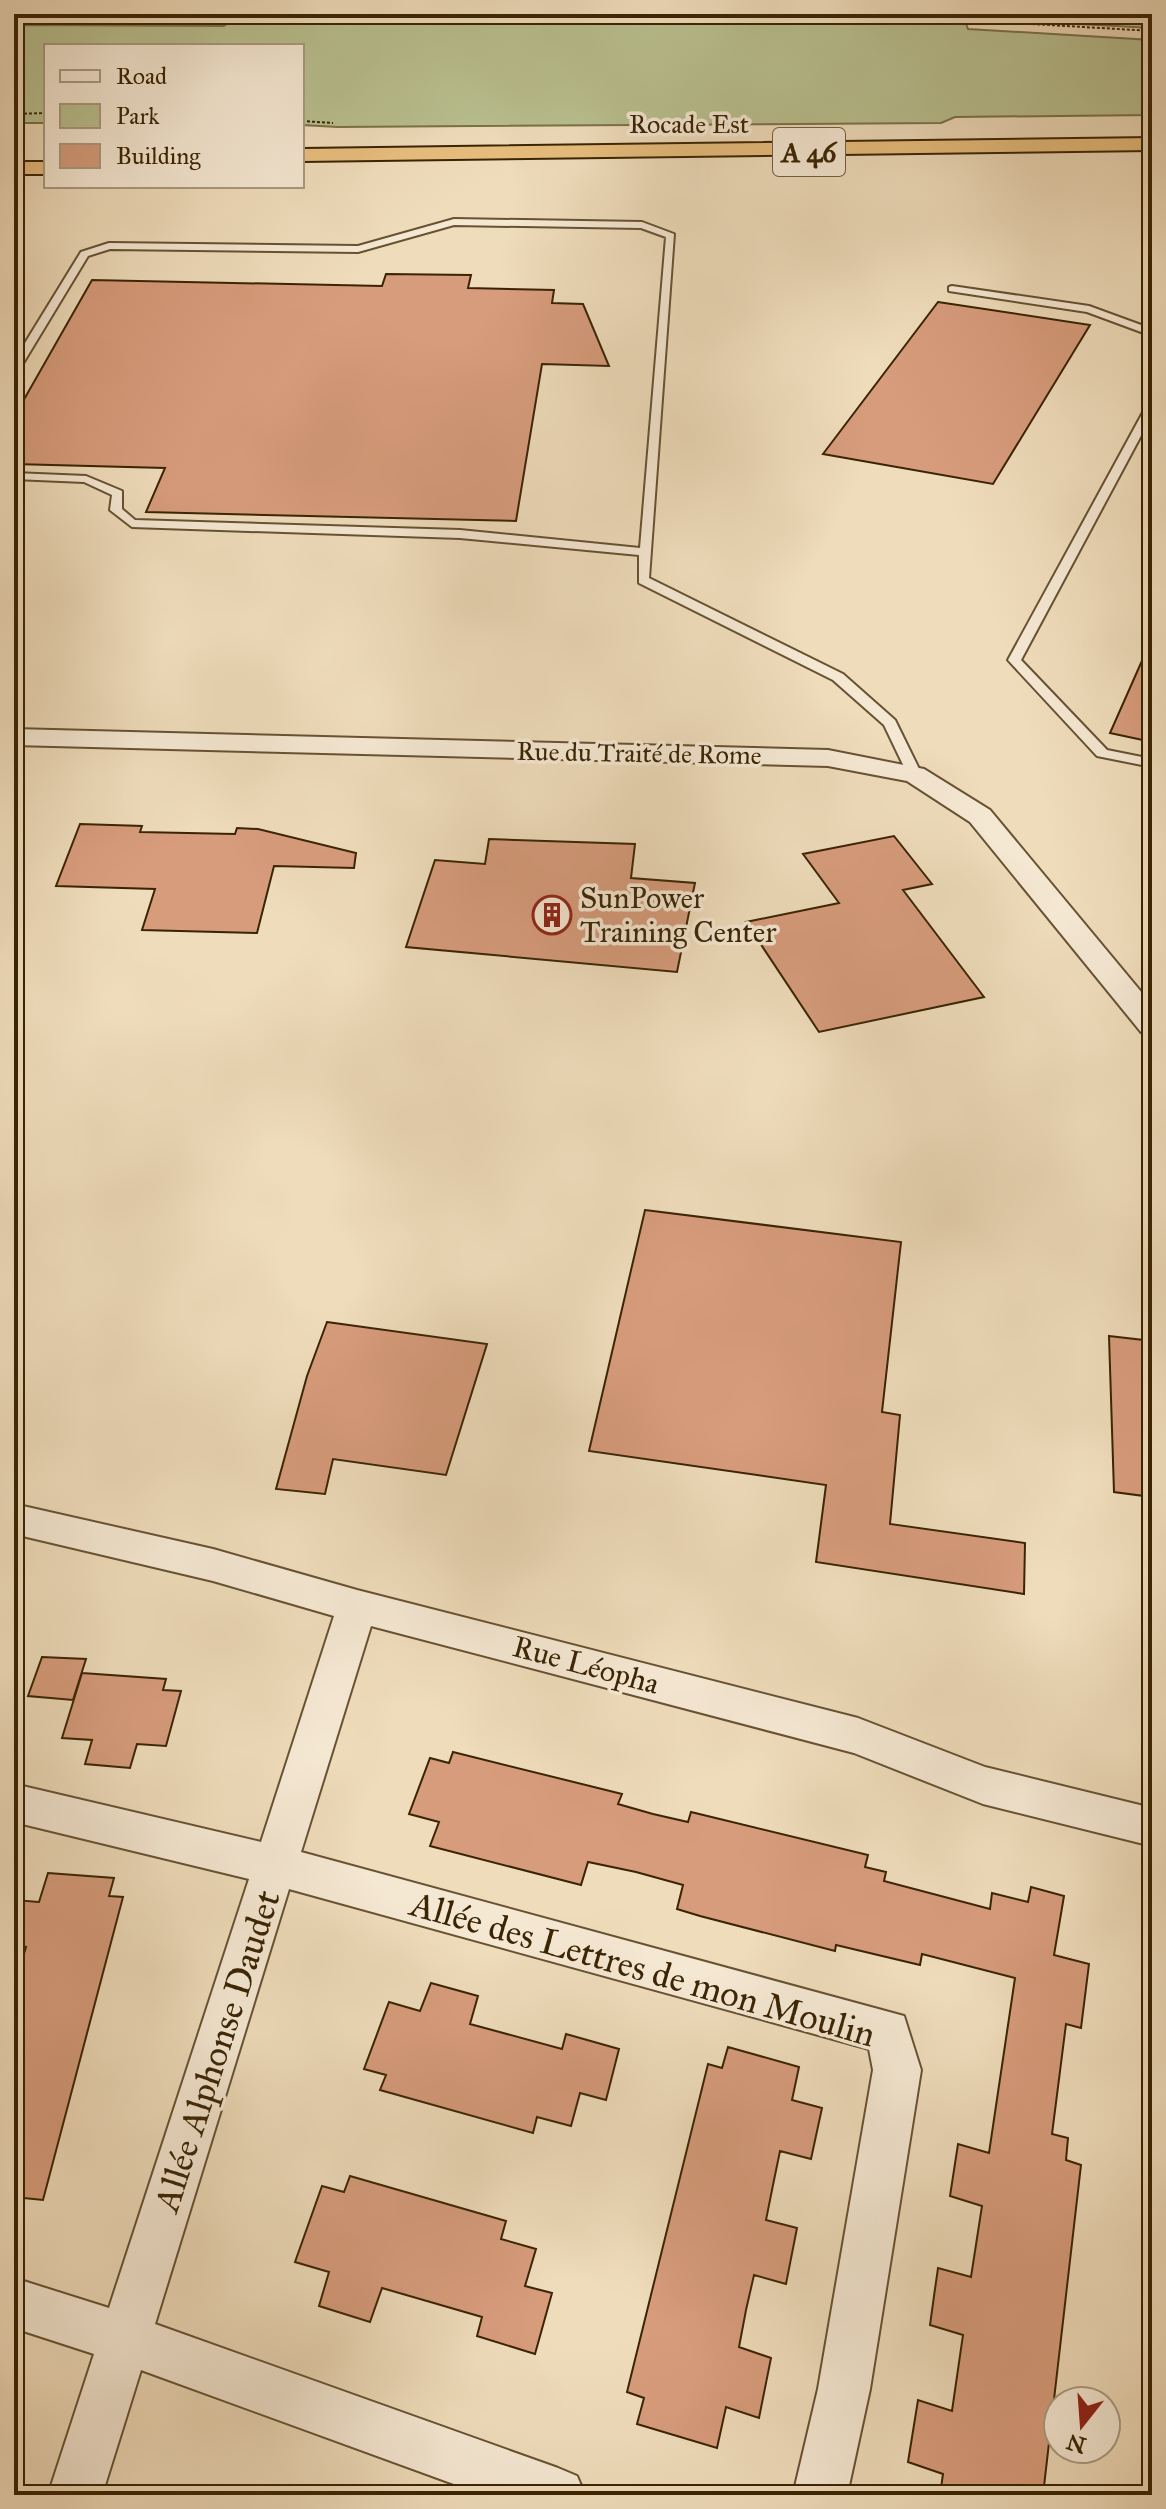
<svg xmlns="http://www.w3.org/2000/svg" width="1166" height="2509" font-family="'IM FELL Great Primer',serif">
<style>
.green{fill:#b9c090;stroke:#7a724a;stroke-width:2}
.building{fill:#d79c7c;stroke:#3a2404;stroke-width:2}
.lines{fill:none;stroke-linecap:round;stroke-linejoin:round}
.lane-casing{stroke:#675232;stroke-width:4}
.street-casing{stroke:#675232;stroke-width:4}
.highway-casing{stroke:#3a2404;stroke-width:4}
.path{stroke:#3a2404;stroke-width:2;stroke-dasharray:3 2;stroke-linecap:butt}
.lane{fill:#f5e8d3;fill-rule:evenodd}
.street{fill:#f5e8d3;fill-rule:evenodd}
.highway{fill:#e8be7e;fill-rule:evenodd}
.labels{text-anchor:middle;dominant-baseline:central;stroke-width:7;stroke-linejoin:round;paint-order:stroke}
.far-street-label{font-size:26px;fill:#3a2404;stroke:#f5e8d3}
.shield{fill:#f5e8d3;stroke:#725f42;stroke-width:2}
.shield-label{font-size:28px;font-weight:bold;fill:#3a2404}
.poi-label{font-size:30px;fill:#3a2404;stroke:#f5e8d3;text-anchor:start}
.street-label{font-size:30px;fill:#3a2404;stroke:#f5e8d3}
.near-street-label{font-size:36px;fill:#3a2404;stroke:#f5e8d3}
</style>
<rect width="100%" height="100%" fill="#efdcbb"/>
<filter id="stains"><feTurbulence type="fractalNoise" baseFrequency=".0025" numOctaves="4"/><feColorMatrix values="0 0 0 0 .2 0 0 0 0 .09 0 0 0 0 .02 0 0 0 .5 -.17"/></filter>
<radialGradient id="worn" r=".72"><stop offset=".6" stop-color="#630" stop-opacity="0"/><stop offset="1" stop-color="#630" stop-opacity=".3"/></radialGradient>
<!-- green -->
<path class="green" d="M239 14H1152V28L964 18 968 29 1152 40V115L955 117 941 123 338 127 302 125V46H46V123H14V25L224 26Z"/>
<!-- building -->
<path class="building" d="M386 274 471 275 468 288 554 290 552 303 583 304 609 366 542 364 516 521 146 512 165 468 14 464V417L92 280 382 286Z
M938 302 1090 325 993 484 823 454Z
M1152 638V742L1110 733Z
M80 824 142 826 140 832 235 834 237 828 258 829 356 853 354 868 274 866 257 933 142 930 155 889 56 886Z
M894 836 932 884 903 890 984 997 819 1032 746 922 839 903 803 854Z
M489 839 635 844 631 878 695 883 677 972 406 947 435 860 485 864Z
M645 1210 901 1242 882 1412 900 1415 890 1524 1025 1543 1024 1594 816 1562 826 1485 589 1451Z
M327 1322 487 1344 446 1475 333 1459 325 1494 276 1489 307 1376Z
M1109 1336 1152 1341V1497L1114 1492Z
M42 1657 86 1659 73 1700 28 1696Z
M82 1673 166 1679 163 1690 181 1691 166 1746 137 1744 130 1768 85 1764 92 1740 62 1738Z
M453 1752 622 1794 618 1804 653 1814 688 1822 691 1812 868 1855 865 1867 886 1872 884 1881 990 1909 992 1893 1028 1902 1031 1887 1064 1896 1054 1955 1089 1964 1081 2028 1066 2024 1052 2134 1068 2138 1066 2160 1081 2165 1043 2495H940L943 2474 908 2462 918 2400 952 2411 963 2335 930 2325 934 2296 938 2268 971 2277 982 2206 950 2196 958 2144 989 2153 1015 1978 922 1954 920 1965 836 1945 835 1951 700 1916 677 1909 683 1885 636 1872 588 1862 581 1885 430 1846 439 1822 409 1814 430 1758 449 1763Z
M48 1873 114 1878 109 1896 123 1897 43 2200 14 2197V1988L26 1947 14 1946V1900L39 1902Z
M431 1983 478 1996 470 2024 562 2049 566 2034 619 2049 606 2100 580 2093 571 2126 537 2117 533 2133 380 2090 386 2075 364 2069 389 2002 420 2011Z
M728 2047 799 2067 792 2100 822 2108 811 2159 780 2151 773 2185 766 2220 797 2228 786 2284 754 2275 746 2310 739 2347 771 2358 759 2418 726 2407 717 2448 637 2424 644 2398 627 2392 708 2064 722 2068Z
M350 2176 506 2221 501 2239 536 2249 525 2286 552 2293 535 2354 477 2336 482 2317 382 2288 370 2322 319 2306 329 2272 295 2262 322 2186 344 2192Z"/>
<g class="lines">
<defs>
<path id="lane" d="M454 219 642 222 674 234 649 578 843 674 895 720 922 775 920 778 915 779 908 775 884 725 833 680 639 583V555L460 538 132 527 110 510 112 495 84 482 14 479V473L86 476 122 491V509L135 520 460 530 640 548 666 237 641 228 454 225 358 252 110 249 88 256 19 370 14 373V361L81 252 109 243 358 246Z
M952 286 1089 306 1152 329V336L1087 312 949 291V287Z
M1152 402V415L1021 660 1107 750 1152 759V767L1097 756 1008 660 1147 405Z"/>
<path id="street" d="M14 729 828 750 924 769 990 810 1152 1005V1035L1141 1032 970 822 907 781 828 766 14 745Z
M14 1504 213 1549 357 1590 858 1718 985 1767 1152 1808V1846L983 1804 854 1753 371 1626 301 1852 904 2016 921 2070 870 2389 847 2495H793L818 2389 873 2070 869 2049 289 1889 155 2324 558 2468 577 2476 585 2495H484L141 2370 102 2495H48L94 2354 14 2328V2278L109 2308 249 1879 14 1822V1784L261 1842 334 1616 213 1581 14 1534Z"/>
<path id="highway" d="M1152 138V150L302 161V149Z
M14 162H46V174H14Z"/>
</defs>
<!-- lane casing -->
<use href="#lane" class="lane-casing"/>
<!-- street casing -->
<use href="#street" class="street-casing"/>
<!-- highway casing -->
<use href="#highway" class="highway-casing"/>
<!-- path -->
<path class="path" d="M1032 24 1152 31
M14 114 46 113
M302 121 333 123"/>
<!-- lane -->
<use href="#lane" class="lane"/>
<!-- street -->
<use href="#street" class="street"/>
<!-- highway -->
<use href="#highway" class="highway"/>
</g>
<!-- icons -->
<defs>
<symbol id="building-ring" viewBox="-11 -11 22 22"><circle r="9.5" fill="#f5e8d3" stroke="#8f2418" stroke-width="1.5"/><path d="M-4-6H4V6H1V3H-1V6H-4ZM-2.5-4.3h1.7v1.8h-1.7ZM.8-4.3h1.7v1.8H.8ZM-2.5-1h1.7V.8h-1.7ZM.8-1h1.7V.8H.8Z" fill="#8f2418"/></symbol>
</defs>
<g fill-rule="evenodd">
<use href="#building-ring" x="530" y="893" width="44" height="44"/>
</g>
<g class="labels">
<!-- far-street labels -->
<g class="far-street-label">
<text x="689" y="124">Rocade Est</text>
<text transform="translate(639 753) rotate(1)">Rue du Traité de Rome</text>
</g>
<!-- shield labels -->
<rect class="shield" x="773" y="128" width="72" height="48" rx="6"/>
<g class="shield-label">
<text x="809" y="152">A 46</text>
</g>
<!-- poi labels -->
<g class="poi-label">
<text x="580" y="898">SunPower<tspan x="580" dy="34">Training Center</tspan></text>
</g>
<!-- street labels -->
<g class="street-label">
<text transform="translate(586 1665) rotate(15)">Rue Léopha</text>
</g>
<!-- near-street labels -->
<g class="near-street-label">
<text transform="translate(643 1969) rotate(16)">Allée des Lettres de mon Moulin</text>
<text transform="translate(217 2051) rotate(-72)">Allée Alphonse Daudet</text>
</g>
</g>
<!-- margin -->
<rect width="1166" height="2509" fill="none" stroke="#efdcbb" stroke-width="48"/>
<rect x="16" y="16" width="1134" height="2477" fill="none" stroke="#3a2404" stroke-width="4"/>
<rect x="24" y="24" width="1118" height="2461" fill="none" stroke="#3a2404" stroke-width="2"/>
<!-- legend -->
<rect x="44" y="44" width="260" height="144" fill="#f5e8d3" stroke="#aa9a80" stroke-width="2"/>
<rect x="60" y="70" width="40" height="12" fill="#f5e8d3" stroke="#aa9a80" stroke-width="2"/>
<text x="116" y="84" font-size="24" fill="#3a2404">Road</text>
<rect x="60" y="104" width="40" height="24" fill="#b9c090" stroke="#aa9a80" stroke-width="2"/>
<text x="116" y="124" font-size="24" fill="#3a2404">Park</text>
<rect x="60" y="144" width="40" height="24" fill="#d79c7c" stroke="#aa9a80" stroke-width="2"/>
<text x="116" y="164" font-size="24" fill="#3a2404">Building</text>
<!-- north arrow -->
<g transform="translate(1082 2425) rotate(197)"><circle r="38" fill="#f5e8d3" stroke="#aa9a80" stroke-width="2"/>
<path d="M0-6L14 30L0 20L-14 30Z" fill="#8f2418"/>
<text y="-12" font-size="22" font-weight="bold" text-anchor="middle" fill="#3a2404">N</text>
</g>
<rect width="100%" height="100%" filter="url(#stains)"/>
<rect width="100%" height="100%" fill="url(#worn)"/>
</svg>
